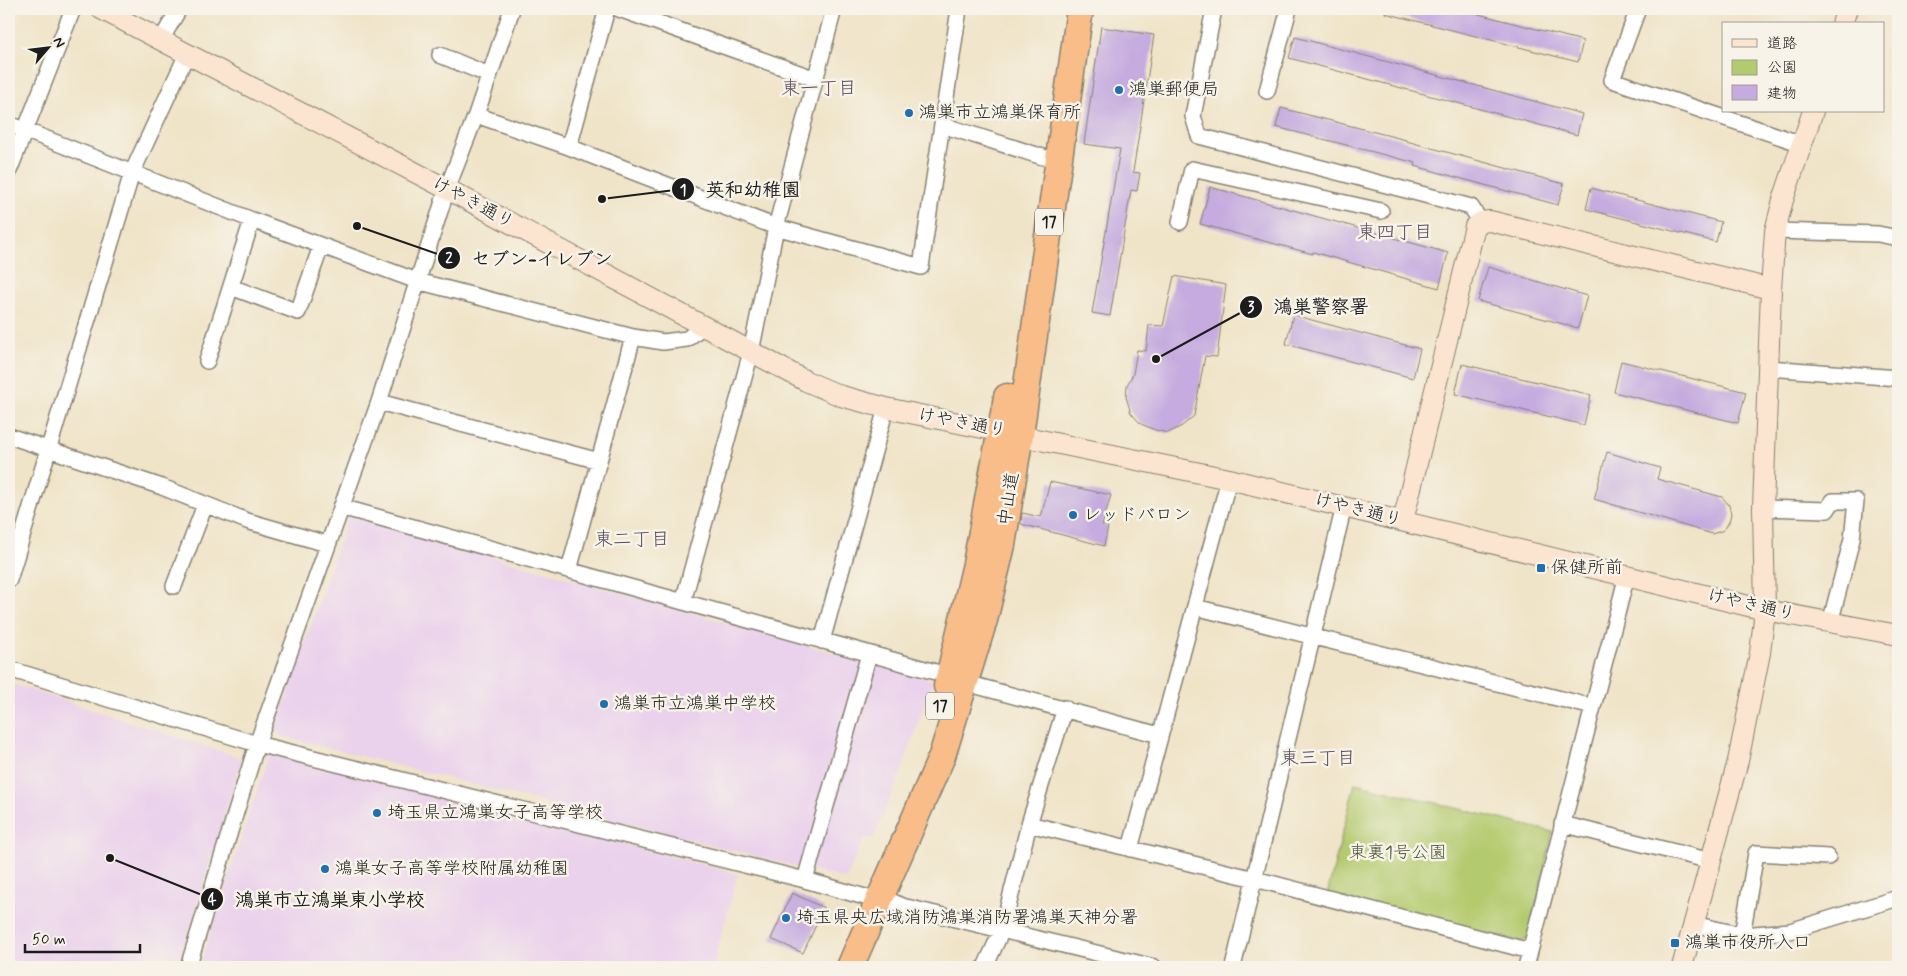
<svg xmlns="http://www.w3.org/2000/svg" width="1907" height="976" font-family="Mynerve,'Klee One',sans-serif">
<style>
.built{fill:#ead1ec}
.green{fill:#b4ca6e;stroke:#687345}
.building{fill:#c5abdf}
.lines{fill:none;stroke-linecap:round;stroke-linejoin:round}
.street-casing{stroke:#868072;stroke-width:18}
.secondary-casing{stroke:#868072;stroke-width:22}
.highway-casing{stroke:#868072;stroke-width:29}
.street{stroke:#fff;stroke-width:15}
.secondary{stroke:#fce5d0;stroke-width:20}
.highway{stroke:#f8bd89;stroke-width:26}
.poi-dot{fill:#1f6fb2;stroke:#f7f3e8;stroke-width:2}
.labels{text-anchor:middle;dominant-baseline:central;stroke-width:5;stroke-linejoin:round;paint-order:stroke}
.shield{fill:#f7f3e8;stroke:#5e5c59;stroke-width:1}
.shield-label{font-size:16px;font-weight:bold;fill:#1c1c1c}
.poi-label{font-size:18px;fill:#1c1c1c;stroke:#f7f3e8;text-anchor:start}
.street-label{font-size:18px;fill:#1c1c1c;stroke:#f7f3e8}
.park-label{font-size:18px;fill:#515939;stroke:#f7f3e8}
.neighbourhood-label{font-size:19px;fill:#574e60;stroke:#f7f3e8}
.leader{fill:none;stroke:#1c1c1c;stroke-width:2}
.callout-dot{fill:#1c1c1c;stroke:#f7f3e8;stroke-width:2}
.mark-label{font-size:15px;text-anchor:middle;font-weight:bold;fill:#fff}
.callout-label{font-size:19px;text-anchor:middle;font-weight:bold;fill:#1c1c1c;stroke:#f7f3e8;stroke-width:5;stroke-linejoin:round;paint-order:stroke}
</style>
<rect width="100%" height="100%" fill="#f7f3e8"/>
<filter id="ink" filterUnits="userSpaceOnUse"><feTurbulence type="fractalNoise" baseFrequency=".02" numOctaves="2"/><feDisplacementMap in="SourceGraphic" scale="10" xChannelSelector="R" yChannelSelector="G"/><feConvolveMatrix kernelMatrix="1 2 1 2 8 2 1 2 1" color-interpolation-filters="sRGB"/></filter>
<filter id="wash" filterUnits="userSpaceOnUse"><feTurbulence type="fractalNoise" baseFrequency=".0096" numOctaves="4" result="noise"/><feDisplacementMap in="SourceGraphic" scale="20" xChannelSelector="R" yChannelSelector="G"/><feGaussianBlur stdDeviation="1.12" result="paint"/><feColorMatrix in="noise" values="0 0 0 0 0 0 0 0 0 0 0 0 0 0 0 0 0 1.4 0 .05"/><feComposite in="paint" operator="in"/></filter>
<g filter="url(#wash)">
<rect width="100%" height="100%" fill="#f0e4c8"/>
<!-- built -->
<path class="built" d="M348 516 933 681 903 767 874 838H864L846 879 281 736 276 728Z
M9 683 242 758 178 967H29L9 958Z
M270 751 738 874 713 967H202L200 964Z"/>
<!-- green -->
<path class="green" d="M1355 783 1553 832 1528 939 1522 942 1327 895Z"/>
<g id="blocks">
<!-- building -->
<path class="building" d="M1385 9H1459L1583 41 1578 62 1385 13Z
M1101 27 1154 35 1133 172 1140 173 1137 191 1131 190 1110 316 1092 313 1120 149 1084 144Z
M1295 37 1582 114 1577 135 1289 58Z
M1281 108 1406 140V141L1564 184 1558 205 1415 166 1416 163 1276 127Z
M1210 187 1448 253 1439 288 1313 252V254L1200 224Z
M1591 188 1721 222 1716 242 1586 209Z
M1488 267 1587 296 1578 328 1478 301Z
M1174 276 1226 285 1217 357 1205 356 1194 416 1182 426 1168 433 1155 430 1141 424 1131 413 1126 397 1127 385 1133 374 1137 350 1146 351 1149 325 1163 326Z
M1293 315 1420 349 1413 378 1286 344Z
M1621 361 1746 392 1738 423 1614 392Z
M1462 364 1591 395 1584 425 1455 394Z
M1607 452 1660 468 1657 479 1722 497 1729 505 1731 514 1729 522 1724 530 1712 534 1594 499Z
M1050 482 1111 495 1102 525 1108 527 1104 546 1021 524 1022 513 1041 517Z
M792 893 824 908 803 953 771 939Z"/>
</g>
</g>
<g filter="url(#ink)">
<use href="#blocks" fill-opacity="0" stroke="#868072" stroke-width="1"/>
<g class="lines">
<defs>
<path id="street" d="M619 9 816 79
M1214 9 1193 116 1199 136 1471 207 1481 222
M1638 9 1612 80 1802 144
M161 40 179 9
M440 55 489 75
M1267 91 1289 9
M476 115 569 147 776 227 921 267 959 9
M9 124 252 220 417 281 633 337 663 342 687 339 703 326
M942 125 1043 157
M569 147 607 9
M9 171 73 9
M1180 222 1192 169 1381 211
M1775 231 1878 234 1898 238
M231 287 298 312 321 246
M207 361 252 220
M1768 368 1898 378
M379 402 599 461
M9 436 162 487 247 521 327 544
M341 507 950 676
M1763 508 1827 510 1833 501H1856L1852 539 1830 623
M569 570 633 337
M9 580 132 173 187 54
M174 586 205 505
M683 602 751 352 776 227 834 9
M1195 607 1593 707
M822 641 886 408
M9 669 257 744 805 880 865 897
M966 683 1159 735
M1029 824 1255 879 1530 951
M1562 824 1711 861
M1130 849 1229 479
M805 880 869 654
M881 897 902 906 1154 967
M1693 924 1742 935 1790 931 1898 898
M1742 935 1756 853 1828 857
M188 967 257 744 379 402 447 189 476 115 512 9
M985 967 1002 930 1029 824 1065 708
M1233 967 1344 506
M1526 967 1627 575"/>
<path id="secondary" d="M101 9 447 189 806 381 841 396 886 408 1229 479 1765 610 1898 635
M1842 24 1847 9
M1403 521 1475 226 1481 222 1490 221 1771 289
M1682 967 1738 761 1760 653 1765 610 1763 508 1771 289 1775 231 1783 200 1813 111"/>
<path id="highway" d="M947 686 976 564 1007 397
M850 967 942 756 984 620 1002 545 1020 435 1080 9"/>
</defs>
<!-- street casing -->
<use href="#street" class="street-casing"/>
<!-- secondary casing -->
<use href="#secondary" class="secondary-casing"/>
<!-- highway casing -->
<use href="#highway" class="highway-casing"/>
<!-- street -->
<use href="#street" class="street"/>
<!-- secondary -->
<use href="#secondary" class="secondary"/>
<!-- highway -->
<use href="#highway" class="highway"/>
</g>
</g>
<!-- markers -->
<g class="poi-dot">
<circle cx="1119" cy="90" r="5"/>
<circle cx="909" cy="113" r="5"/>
<circle cx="1073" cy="515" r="5"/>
<rect x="1536" y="563" width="10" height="10" rx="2.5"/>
<circle cx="604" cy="704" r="5"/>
<circle cx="377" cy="813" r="5"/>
<circle cx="325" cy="869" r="5"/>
<circle cx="786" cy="918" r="5"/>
<rect x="1670" y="938" width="10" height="10" rx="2.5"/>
</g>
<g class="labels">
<!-- shield labels -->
<g class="shield">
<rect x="1035" y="208.5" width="28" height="27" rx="4"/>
<rect x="926" y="692.5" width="28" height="27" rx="4"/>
</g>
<g class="shield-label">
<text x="1049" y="222">17</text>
<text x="940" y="706">17</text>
</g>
<!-- poi labels -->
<g class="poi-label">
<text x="1129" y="90">鴻巣郵便局</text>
<text x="919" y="113">鴻巣市立鴻巣保育所</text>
<text x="1083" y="515">レッドバロン</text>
<text x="1551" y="568">保健所前</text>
<text x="614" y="704">鴻巣市立鴻巣中学校</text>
<text x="387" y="813">埼玉県立鴻巣女子高等学校</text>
<text x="335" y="869">鴻巣女子高等学校附属幼稚園</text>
<text x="796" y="918">埼玉県央広域消防鴻巣消防署鴻巣天神分署</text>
<text x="1685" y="943">鴻巣市役所入口</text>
</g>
<!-- street labels -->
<g class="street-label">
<text transform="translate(473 203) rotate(28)">けやき通り</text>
<text transform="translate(962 423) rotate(11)">けやき通り</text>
<text transform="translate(1009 499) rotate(-81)">中山道</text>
<text transform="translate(1358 510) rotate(14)">けやき通り</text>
<text transform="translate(1751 605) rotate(13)">けやき通り</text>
</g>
<!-- park labels -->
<g class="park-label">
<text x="1398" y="853">東裏1号公園</text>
</g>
<!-- neighbourhood labels -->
<g class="neighbourhood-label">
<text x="819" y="88">東一丁目</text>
<text x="1395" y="232">東四丁目</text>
<text x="632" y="539">東二丁目</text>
<text x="1318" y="758">東三丁目</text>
</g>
</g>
<!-- callouts -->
<path class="leader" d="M602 199L683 189M357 226L449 258M1156 359L1251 307M110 858L212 899"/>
<g class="callout-dot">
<circle cx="602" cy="199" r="5"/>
<circle cx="357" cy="226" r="5"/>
<circle cx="1156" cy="359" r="5"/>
<circle cx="110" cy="858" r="5"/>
<circle cx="683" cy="189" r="12"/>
<circle cx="449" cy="258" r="12"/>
<circle cx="1251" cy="307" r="12"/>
<circle cx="212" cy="899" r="12"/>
</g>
<g class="mark-label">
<text x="683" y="195">1</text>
<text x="449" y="263">2</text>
<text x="1251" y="312">3</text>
<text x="212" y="904">4</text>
</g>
<g class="callout-label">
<text x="753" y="196">英和幼稚園</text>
<text x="542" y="265">セブン-イレブン</text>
<text x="1321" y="313">鴻巣警察署</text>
<text x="330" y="906">鴻巣市立鴻巣東小学校</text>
</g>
<!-- margin -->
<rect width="1907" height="976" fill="none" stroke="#f7f3e8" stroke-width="30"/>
<!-- legend -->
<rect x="1722" y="22" width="162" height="90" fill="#f7f3e8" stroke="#9f9d96"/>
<rect x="1732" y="39" width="25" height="8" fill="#fce5d0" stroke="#9f9d96"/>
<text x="1767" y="48" font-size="15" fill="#1c1c1c">道路</text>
<rect x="1732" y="60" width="25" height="15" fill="#b4ca6e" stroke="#9f9d96"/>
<text x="1767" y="72" font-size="15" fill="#1c1c1c">公園</text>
<rect x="1732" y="85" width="25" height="15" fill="#c5abdf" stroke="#9f9d96"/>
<text x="1767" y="98" font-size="15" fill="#1c1c1c">建物</text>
<!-- north arrow -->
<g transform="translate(48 48) rotate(62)" stroke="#f7f3e8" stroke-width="4" paint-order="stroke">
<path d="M0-4L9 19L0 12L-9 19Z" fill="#1c1c1c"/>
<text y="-8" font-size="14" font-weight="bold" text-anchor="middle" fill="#1c1c1c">N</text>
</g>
<!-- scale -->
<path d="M25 944v8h115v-8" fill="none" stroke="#1c1c1c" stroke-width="2.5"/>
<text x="32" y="944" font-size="15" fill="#1c1c1c" stroke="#f7f3e8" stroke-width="4" paint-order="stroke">50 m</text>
</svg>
